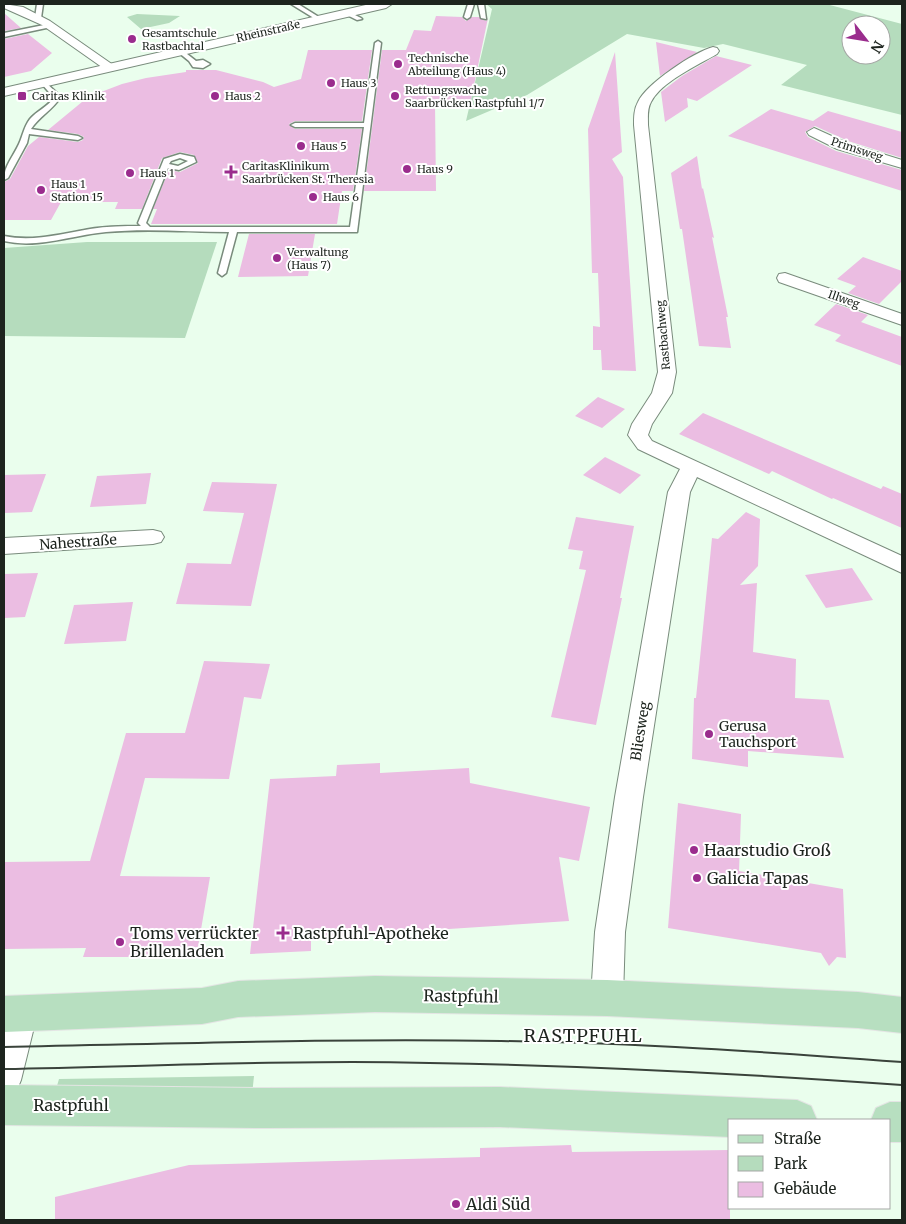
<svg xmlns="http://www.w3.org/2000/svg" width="906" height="1224" font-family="Merriweather,serif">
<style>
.green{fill:#b5dcbd;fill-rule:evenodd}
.building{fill:#ebbde2}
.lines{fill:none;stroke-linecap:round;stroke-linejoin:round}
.lane-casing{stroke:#798b7c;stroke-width:3}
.street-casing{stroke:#798b7c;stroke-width:2}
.secondary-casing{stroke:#798b7c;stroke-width:2}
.primary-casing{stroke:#e4e5e4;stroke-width:2}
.lane{fill:#fff;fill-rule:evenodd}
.street{fill:#fff;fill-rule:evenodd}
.secondary{fill:#fff;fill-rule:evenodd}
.primary{fill:#b7dfc0;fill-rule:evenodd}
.tram{stroke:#3a433b;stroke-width:2}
.poi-dot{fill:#9a2c8d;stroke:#fff;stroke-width:2}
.labels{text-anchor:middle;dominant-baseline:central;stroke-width:4;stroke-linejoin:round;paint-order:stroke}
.far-street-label{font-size:11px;fill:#1d241e;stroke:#fff}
.far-poi-label{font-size:11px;fill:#1d241e;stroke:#fff;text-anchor:start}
.street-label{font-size:14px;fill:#1d241e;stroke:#fff}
.poi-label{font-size:14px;fill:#1d241e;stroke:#fff;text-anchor:start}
.near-poi-label{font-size:16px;fill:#1d241e;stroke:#fff;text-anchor:start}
.near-street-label{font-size:16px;fill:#1d241e;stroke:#fff}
.near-neighbourhood-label{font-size:18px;letter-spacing:1px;fill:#1d241e;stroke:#fff}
</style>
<rect width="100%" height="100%" fill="#eafeed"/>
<!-- green -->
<path class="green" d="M486 4H826L902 24V115L781 85 807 65 723 44 704 48 627 34 527 95 466 121 492 9ZM851 25H881V55H851Z
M137 14 180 16 169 23 141 29 127 17Z
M87 242H217L185 338 4 336V248Z
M254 1076 252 1095 54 1096 59 1079Z"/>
<!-- building -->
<path class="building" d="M4 13 21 28 4 31Z
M436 16 462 17 466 21 472 17H479L486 21 488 18 470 104 435 103 436 191H364L382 50H406L414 30 431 31Z
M28 34 52 53 31 71 4 77V39Z
M656 42 697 52 660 76Z
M308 50H372L362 121H295L289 124 295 129H362L353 191H342L337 224H151L157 209H153L169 170 180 172 198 163 194 155 180 152 162 158 142 209H115L118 202H61L51 220H4V182L10 179 28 146 39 137 78 142 83 140 84 137 78 134 48 130 88 97 122 84 146 78 186 72V70H216L263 82 274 87 301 79Z
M615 52 622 152 612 159 623 177 636 371 602 370 601 350H593V326L600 327 598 273H592L588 129Z
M716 56 752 65 697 101 687 98 688 107 665 122 661 92 682 76Z
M771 109 813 121 828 111 902 132V158L848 141 815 126 805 132 808 137 836 151 902 170V191L728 136Z
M697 156 702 189 703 188 714 238 712 237 728 317H726L731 348 699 346 682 229H680L671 173Z
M249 234H315L308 276 238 277Z
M863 257 902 271V281L879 304 848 293 856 286 837 279Z
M836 304 868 315 861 322 902 337V366L835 341 841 335 814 325Z
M598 397 625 409 602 428 575 416Z
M703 413 881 489 883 486 902 494V528L833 498 832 499 772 471 769 474 679 434Z
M605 457 641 475 620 494 583 475Z
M151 473 146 504 90 507 97 476Z
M46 474 32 512 4 513V475Z
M212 482 277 484 251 606 176 604 187 563 231 564 244 513 203 511Z
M746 512 760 519 758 566 740 585 757 583 753 652 796 659 795 698 829 700 844 758 748 751V767L692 759 694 698H696L712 538 718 539Z
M576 517 634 526 620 598H622L596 725 551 717 586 570 579 569 583 551 568 549Z
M852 568 873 600 826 608 805 575Z
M38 573 25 617 4 618V574Z
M133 602 126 641 64 644 74 605Z
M204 661 270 664 261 699 244 697 229 779 145 778 120 876 210 877 198 947 153 946 151 957H83L86 948 4 949V862L90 861 126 733H185Z
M380 763V773L469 768 470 783 590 807 579 861 559 857 569 921 311 938V951L250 954 270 779 336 776 337 765Z
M678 803 741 814 739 871 843 889 846 958 837 957 829 966 821 953 668 928Z
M571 1145 572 1152 730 1150V1220H55V1197L189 1165 480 1157V1148Z"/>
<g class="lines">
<defs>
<path id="lane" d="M37 4H43L41 18 38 20 35 18Z
M291 4H298L322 19 317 20Z
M468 4H474L470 17 467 19 464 17Z
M478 4H484L486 19 481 18Z
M347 11 361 18 362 19 357 20 345 14Z
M49 24 51 27 4 37V33Z
M378 41 381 43 357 232H237L226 273 222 276 218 273 229 232C189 232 147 228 106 232 72 235 38 249 4 241V236C33 242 61 234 90 229 107 226 124 226 141 226L138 223 164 159 180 154 194 157 196 162 179 170 168 168 146 223 150 227H350L364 127H295L291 125 295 123H364L375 43ZM180 158 188 161 178 166 169 164 171 161Z
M178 50H182L196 61 203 60 210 64 203 68 193 67 189 61 178 52Z
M44 81 57 93 60 98C52 110 39 117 31 129L78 136 82 138 78 140 29 134 27 143 8 178 4 180C4 166 13 157 19 144 23 135 24 127 30 119 37 111 47 107 54 98L41 83Z"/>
<path id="street" d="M4 4 23 7 50 21 116 67 110 71 106 70 42 25 4 8Z
M713 47 717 48 719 51 717 54C698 65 661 82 651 102 647 109 648 117 648 125L676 372 672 393 652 424 648 435 652 441 902 556V573L697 477 690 492 643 797 625 932 623 998 618 1009 607 1013 596 1009 591 998 595 932 615 797 668 492 680 469 638 449 628 435 632 424 652 393 658 372 634 125C634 117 634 109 638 102 646 84 694 52 713 47Z
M814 128 847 143 902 160V168L837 149 809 135 807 132Z
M785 273 902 314V325L779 282 777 278 779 274Z
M153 530 161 532 164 537 161 542 153 544 4 554V538Z
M21 999 32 1004 37 1015 21 1080 16 1092 4 1097V1019L10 1004Z"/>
<path id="secondary" d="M370 4H392L386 8 4 96V88Z"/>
<path id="primary" d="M375 976 607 980 858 992 902 997V1033L858 1028 607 1016 375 1012 238 1017 202 1024 4 1032V996L202 988 238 981Z
M4 1085 264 1088 500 1087 797 1100 811 1106 817 1120H730V1137L500 1127 264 1128 4 1125Z
M890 1102H902V1142H890V1120H871L876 1108Z"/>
</defs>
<!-- lane casing -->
<use href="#lane" class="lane-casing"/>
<!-- street casing -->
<use href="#street" class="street-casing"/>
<!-- secondary casing -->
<use href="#secondary" class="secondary-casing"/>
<!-- primary casing -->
<use href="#primary" class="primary-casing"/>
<!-- lane -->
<use href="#lane" class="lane"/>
<!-- street -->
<use href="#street" class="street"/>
<!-- secondary -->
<use href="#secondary" class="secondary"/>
<!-- primary -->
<use href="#primary" class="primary"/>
<!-- tram -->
<path class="tram" d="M4 1047C170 1044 335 1038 501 1041 635 1043 768 1052 902 1062
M4 1069C120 1067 236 1062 352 1062 535 1063 719 1072 902 1085"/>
</g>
<!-- markers -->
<g class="poi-dot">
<circle cx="132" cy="39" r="5"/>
<circle cx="398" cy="64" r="5"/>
<circle cx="331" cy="83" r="5"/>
<rect x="17" y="91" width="10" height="10" rx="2.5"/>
<circle cx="215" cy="96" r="5"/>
<circle cx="395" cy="96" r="5"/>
<circle cx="301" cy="146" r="5"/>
<circle cx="407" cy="169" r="5"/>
<path d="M228.5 164.5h5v5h5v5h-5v5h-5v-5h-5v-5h5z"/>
<circle cx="130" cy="173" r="5"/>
<circle cx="41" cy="190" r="5"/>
<circle cx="313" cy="197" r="5"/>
<circle cx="277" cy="258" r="5"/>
<circle cx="709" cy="734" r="5"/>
<circle cx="694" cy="850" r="5"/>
<circle cx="697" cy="878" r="5"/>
<path d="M280.5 925.5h5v5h5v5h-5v5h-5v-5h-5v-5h5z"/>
<circle cx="120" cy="942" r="5"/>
<circle cx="456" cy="1204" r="5"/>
</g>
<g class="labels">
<!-- far-street labels -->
<g class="far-street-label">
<text transform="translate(268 31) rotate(-13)">Rheinstraße</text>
<text transform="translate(857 149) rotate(18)">Primsweg</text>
<text transform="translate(844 299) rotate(19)">Illweg</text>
<text transform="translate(663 335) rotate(-95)">Rastbachweg</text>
</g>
<!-- far-poi labels -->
<g class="far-poi-label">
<text x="142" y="33">Gesamtschule<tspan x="142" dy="13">Rastbachtal</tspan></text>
<text x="408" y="58">Technische<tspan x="408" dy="13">Abteilung (Haus 4)</tspan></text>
<text x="341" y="83">Haus 3</text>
<text x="405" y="90">Rettungswache<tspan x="405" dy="13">Saarbrücken Rastpfuhl 1/7</tspan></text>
<text x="32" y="96">Caritas Klinik</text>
<text x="225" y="96">Haus 2</text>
<text x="311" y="146">Haus 5</text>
<text x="242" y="166">CaritasKlinikum<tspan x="242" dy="13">Saarbrücken St. Theresia</tspan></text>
<text x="417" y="169">Haus 9</text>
<text x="140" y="173">Haus 1</text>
<text x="51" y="184">Haus 1<tspan x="51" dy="13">Station 15</tspan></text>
<text x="323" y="197">Haus 6</text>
<text x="287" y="252">Verwaltung<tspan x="287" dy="13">(Haus 7)</tspan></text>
</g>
<!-- street labels -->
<g class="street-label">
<text transform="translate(78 542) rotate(-4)">Nahestraße</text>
<text transform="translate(640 731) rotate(-81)">Bliesweg</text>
</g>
<!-- poi labels -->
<g class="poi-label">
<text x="719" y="726">Gerusa<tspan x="719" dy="16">Tauchsport</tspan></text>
</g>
<!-- near-poi labels -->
<g class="near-poi-label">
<text x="704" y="850">Haarstudio Groß</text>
<text x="707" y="878">Galicia Tapas</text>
<text x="130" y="933">Toms verrückter<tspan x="130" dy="18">Brillenladen</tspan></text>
<text x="293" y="933">Rastpfuhl-Apotheke</text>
<text x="466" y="1204">Aldi Süd</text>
</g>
<!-- near-street labels -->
<g class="near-street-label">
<text transform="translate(461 996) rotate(1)">Rastpfuhl</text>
<text x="71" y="1105">Rastpfuhl</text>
</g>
<!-- near-neighbourhood labels -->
<g class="near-neighbourhood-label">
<text x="583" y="1035">RASTPFUHL</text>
</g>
</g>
<!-- border -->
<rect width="906" height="1224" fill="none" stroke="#1d241e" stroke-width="10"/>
<!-- legend -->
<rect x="728" y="1119" width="162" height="90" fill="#ffffff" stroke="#a5a7a5"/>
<rect x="738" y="1135" width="25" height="8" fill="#b7dfc0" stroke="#a5a7a5"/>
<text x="774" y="1144" font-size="15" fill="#1d241e">Straße</text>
<rect x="738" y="1156" width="25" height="15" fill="#b5dcbd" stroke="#a5a7a5"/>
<text x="774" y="1169" font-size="15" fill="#1d241e">Park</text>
<rect x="738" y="1182" width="25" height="15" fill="#ebbde2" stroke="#a5a7a5"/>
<text x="774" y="1194" font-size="15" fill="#1d241e">Gebäude</text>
<!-- north arrow -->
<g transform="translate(866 40) rotate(121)"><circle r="24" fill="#ffffff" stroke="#a5a7a5"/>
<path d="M0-4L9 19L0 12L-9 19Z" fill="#9a2c8d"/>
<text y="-8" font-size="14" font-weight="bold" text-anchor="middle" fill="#1d241e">N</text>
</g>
</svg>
